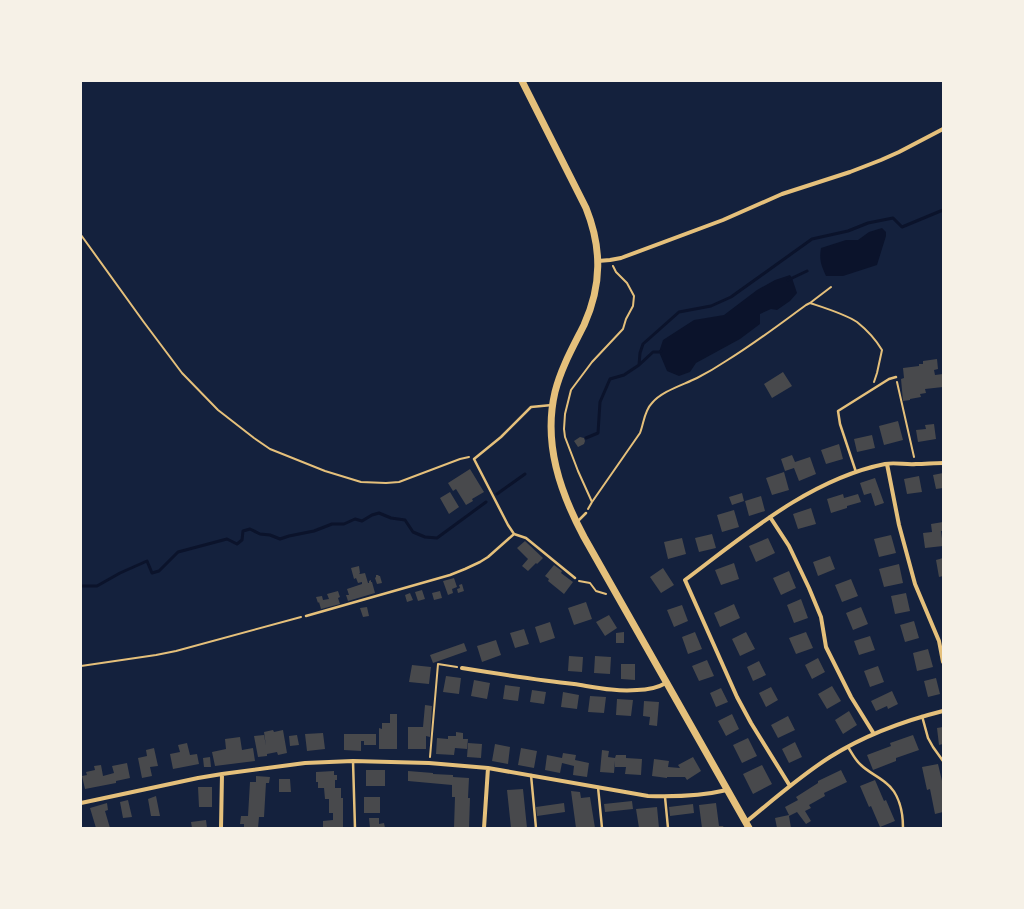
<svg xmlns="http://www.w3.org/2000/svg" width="1024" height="909" font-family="Roboto,sans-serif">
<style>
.water{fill:#0b132b}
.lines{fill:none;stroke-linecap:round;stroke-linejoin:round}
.stream{stroke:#0b132b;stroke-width:3}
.building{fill:#48494c}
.path{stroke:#e5c07b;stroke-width:2}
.service{stroke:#e5c07b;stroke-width:2.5}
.minor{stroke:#e5c07b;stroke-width:4}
.tertiary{stroke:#e5c07b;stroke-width:7}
</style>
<rect width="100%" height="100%" fill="#14213d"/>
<!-- water -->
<path class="water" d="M882 228 886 232V236L877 265 843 276H826C821 265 819 260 821 248L846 240H858L869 232Z
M790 275 792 278 797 293 790 301 777 310 771 309 760 314V324L740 339 696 363 690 372 679 376 667 371 659 352 663 340 694 320 724 315 757 290 775 280Z"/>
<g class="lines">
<!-- stream -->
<path class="stream" d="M788 280 807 271
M639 365 640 353 643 344 679 312 711 306 731 297 812 239 848 231 868 223 893 218 902 227 943 210
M586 438 598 433 600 402 610 379 624 375 639 365 653 352H659L661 351
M497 494 525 474
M81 586H97L120 573 147 561 152 573 159 571 178 552 227 539 237 544 242 540 243 531 250 529 260 534 270 535 280 539 289 536 314 531 332 524H344L355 519 362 521 372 515 379 513 391 518 405 520 413 532 425 537 437 538 486 502"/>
</g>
<!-- building -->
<path class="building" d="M937 359 938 369 934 370 935 375 943 374V387L925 389 926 393 920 394 921 397 910 399V400L903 401 901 379 904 378 903 368 919 366V364H923V361Z
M783 372 792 386 772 398 764 384Z
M898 421 903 440 884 445 879 426Z
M934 424 936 439 918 442 916 430 926 429 925 425Z
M872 435 875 448 857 452 854 439Z
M580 437 584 438 585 441 584 444 578 447 574 441Z
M839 444 843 459 826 464 821 450Z
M792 455 795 462 810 457 816 474 799 481 794 468 785 471 781 459Z
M470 469 484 492 472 499 473 501 466 505 456 489 453 491 448 483Z
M784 472 789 490 772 495 766 478Z
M943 473V488L936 489 933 475Z
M919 476 922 492 907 494 904 479Z
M875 478 884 503 875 506 871 493 864 495 860 483Z
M450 492 459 507 449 514 440 498Z
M742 493 744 501 732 505 729 497Z
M843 494 844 498 858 494 861 502 847 506V508L831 513 827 499Z
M761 496 765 511 749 516 745 501Z
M811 508 816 524 798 529 793 514Z
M734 510 739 527 722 532 717 515Z
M943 522V531H941L943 546 925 548 923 533 932 532 931 524Z
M712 534 716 548 699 552 695 538Z
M891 535 896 553 879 557 874 539Z
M682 538 686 554 668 559 664 542Z
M768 538 775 553 756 562 749 546Z
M525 541 543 558 537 564 536 563 528 571 522 566 528 559 517 548Z
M830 556 835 569 818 576 813 562Z
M943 558V576L939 577 936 560Z
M734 563 739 579 721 585 715 570Z
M899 564 903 583 884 587 879 569Z
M554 565 562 571 561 573 573 582 564 594 548 581 549 579 545 576Z
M359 566 360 573H359L360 574 365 573 368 583H369V581L371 580V582H372L375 593 348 601 346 595H349L347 589 362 584V582L358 583 356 578 354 579 351 568Z
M663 568 674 585 661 593 650 577Z
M789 571 796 588 781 595 773 578Z
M376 575H378L379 576H380L382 583 377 584 375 578 376 577Z
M454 578 457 587 452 589 453 593 448 595 443 581Z
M851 579 858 596 842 602 835 585Z
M462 584 464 591 458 593 457 589 460 588 459 585Z
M422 590 425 599 418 601 415 592Z
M338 591 340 597 338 598 340 604 321 609 319 602 318 603 316 597 322 596 323 600 329 599 327 594Z
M440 591 442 598 434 600 432 593Z
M410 593 413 600 407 602 405 595Z
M906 593 910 611 895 614 891 596Z
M801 599 808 618 794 623 787 605Z
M586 602 592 619 574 625 568 608Z
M734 604 740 618 720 627 714 613Z
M682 605 688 621 674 627 667 610Z
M367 607 369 616 363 617 360 608Z
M861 607 868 624 853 630 846 613Z
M609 615 617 628 605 636 596 622Z
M914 621 919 638 905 642 900 625Z
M550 622 555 638 540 643 535 627Z
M524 629 529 644 515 648 510 633Z
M624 632V643H616V633Z
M695 632 702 649 688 654 682 637Z
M746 632 755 649 740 656 732 639Z
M806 632 813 648 796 654 789 638Z
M870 636 875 650 859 655 854 641Z
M496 640 501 655 482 662 477 646Z
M464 643 467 651 433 663 430 655Z
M928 649 933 667 917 671 913 653Z
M569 656 583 657 582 672 568 671Z
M595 656 611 657 610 674 594 673Z
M818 658 825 672 812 679 805 665Z
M707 660 714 676 699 681 692 666Z
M759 661 766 675 753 681 747 667Z
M621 664H635V680L621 679Z
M412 665 431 667 429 684 409 682Z
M878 666 884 682 870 687 864 671Z
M446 676 461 678 459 694 443 692Z
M936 678 940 694 928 697 924 681Z
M474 680 490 683 487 699 471 696Z
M505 685 520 687 518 701 503 699Z
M832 686 841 701 827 709 818 694Z
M771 687 778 700 766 707 759 693Z
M721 688 728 702 716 707 710 693Z
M532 690 546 692 544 704 530 702Z
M892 691 898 704 888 709 887 706 876 711 871 701Z
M563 692 579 695 577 709 561 707Z
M590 696 606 697 604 713 588 712Z
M617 699 633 700 631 716 616 715Z
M644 701 659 702 657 726 649 725 650 717 643 716Z
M425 705 432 706 430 737 426 736V749H408V727H423Z
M849 711 857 725 843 734 835 720Z
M390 714H397V749H379V728L382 729V723H390Z
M732 714 739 729 726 736 718 721Z
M788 716 795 730 778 738 771 725Z
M943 727V744L939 745 937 728Z
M273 730 274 732 283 730 287 753 278 755 277 752 267 754V756L258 757 254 736 264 735 266 746 264 732Z
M456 732 463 733V739H468L467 749 455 748 454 755 436 754 437 738 448 739V736H456Z
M323 733 325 749 307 751 305 734Z
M344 734H376V745H364V741H361V751L344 750Z
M297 735 299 745 290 746 289 736Z
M913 735 919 750 896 758V761L873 770 867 755 891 746 890 743Z
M240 737 242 750 253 748 255 761 215 766 212 752 226 749 225 739Z
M748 738 757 756 742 763 733 745Z
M795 742 802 757 789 763 782 749Z
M187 743 190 755 197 754 199 764 173 769 170 754 180 752 178 745Z
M468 743 482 744 481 758 467 757Z
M495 744 510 747 508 764 492 761Z
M154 748 158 766 150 767 152 776 142 778 138 758 147 756 146 750Z
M521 748 537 751 534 768 518 765Z
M602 750 609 751 608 757 615 758 616 755H626V758L642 759 641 775 625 774 626 767H615V761L614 773 600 772Z
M563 753 576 755 575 760 589 763 587 777 573 775 574 766 562 763 560 773 545 770 547 755 562 758Z
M210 757 211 767H204L203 758Z
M693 757 701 771 687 780 685 777H667V778L652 776 654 759 669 761 668 767 680 768 678 765Z
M127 763 130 778 116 781V783L85 789 82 776 87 775 86 772 95 770 94 766 101 765 103 776 114 773 112 766Z
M938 764 943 785V812L935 814 930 789 927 790 922 767Z
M762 765 772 784 753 794 743 774Z
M366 770H385V786H366Z
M841 770 847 782 824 793 825 796 809 805 811 808 805 811 811 821 806 824 797 812 789 816 791 828H777L775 818 789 815 785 807 798 800 796 797 818 783V781Z
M334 771V775H337V780H335V788H341V798H343V828H323V821L333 820V813H329V799H325L324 788H318V782H316V772Z
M408 771 433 773V774L453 775V777L469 778 468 798H470L469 828H454L455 797H452V785L408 781Z
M256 776 270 777 269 783H266L264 817H259L258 828H244V824H240L241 816H248L250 782H256Z
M279 779H290L291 792H279Z
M875 780 884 801 886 800 895 821 880 827 871 806 869 807 860 786Z
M198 787H212V807H199Z
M523 789 527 828H511L507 790Z
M571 791 580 792 581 798 590 797 595 828H576Z
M156 796 160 816H151L148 799Z
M364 797H380V813H364Z
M128 800 132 817 123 818 120 802Z
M632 801 633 809 605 812 604 804Z
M107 803 108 810 105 811 110 828H96L90 808Z
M564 803 565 812 537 816 536 807Z
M716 803 719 826H723L724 828H702L699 805Z
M693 804 694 813 670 816 669 807Z
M657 807 659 828H639L636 809Z
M369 818H379V824L384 823 385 828H370Z
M206 820 207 828H192L191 822Z"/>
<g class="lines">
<!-- path -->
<path class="path" d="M81 235 143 321 182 373 218 410 254 438 270 449 325 471 361 482 386 483 399 482 460 459 469 457
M810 303C825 308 845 314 857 322 867 330 876 340 882 350L877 373 874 382
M897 382 914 457
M592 502 578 471 565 437 564 429 565 414 571 390 592 362 623 329 626 319 633 306 634 296 627 283 616 272 613 266
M588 509 592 502 640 433C644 423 644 411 652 403 662 391 683 385 697 378 707 373 717 367 726 361 754 344 780 324 806 305L810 303 831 287
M579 581 590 583 596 591 606 594
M81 666 156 655 176 651 301 617
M430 757 438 664 457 667"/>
<!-- service -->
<path class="service" d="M552 405 531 407 501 437 474 459 508 525 514 534 526 538 575 578
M856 472 840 424 838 411 889 379 896 377
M577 522 586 513
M306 616 450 575 465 569 480 562 488 557 514 534
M922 716 928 738 933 747 943 761
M848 747C852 753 855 760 861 765 868 772 878 776 886 783 899 793 903 812 903 828
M353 761 355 828
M531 775 536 828
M598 787 602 828
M665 797 668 828"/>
<!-- minor -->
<path class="minor" d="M598 261 610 260 621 258 723 220 782 194 850 172 881 160 899 152 943 129
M887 464 899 525 915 584 939 641 943 662
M770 517 789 546 809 588 821 617 826 647 851 697 874 734
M462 668C499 674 536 680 574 684 594 687 616 692 637 690 647 690 657 688 666 683
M790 786 751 723 737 697 685 580C745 535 810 479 885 464 895 462 906 465 916 464 925 464 934 463 943 463
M81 803 198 778 222 774 305 763 353 761 429 763 488 768 648 796C675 797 701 796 727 790
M746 822C773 800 800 776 830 757 865 735 903 721 943 711
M221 828 222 774
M484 828 488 768"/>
<!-- tertiary -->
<path class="tertiary" d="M522 81 586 208C602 248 602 285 584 325 573 347 561 368 555 392 543 443 560 492 584 537L749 828"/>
</g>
<!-- border -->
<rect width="1024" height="909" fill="none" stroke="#f6f1e7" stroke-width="164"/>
</svg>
